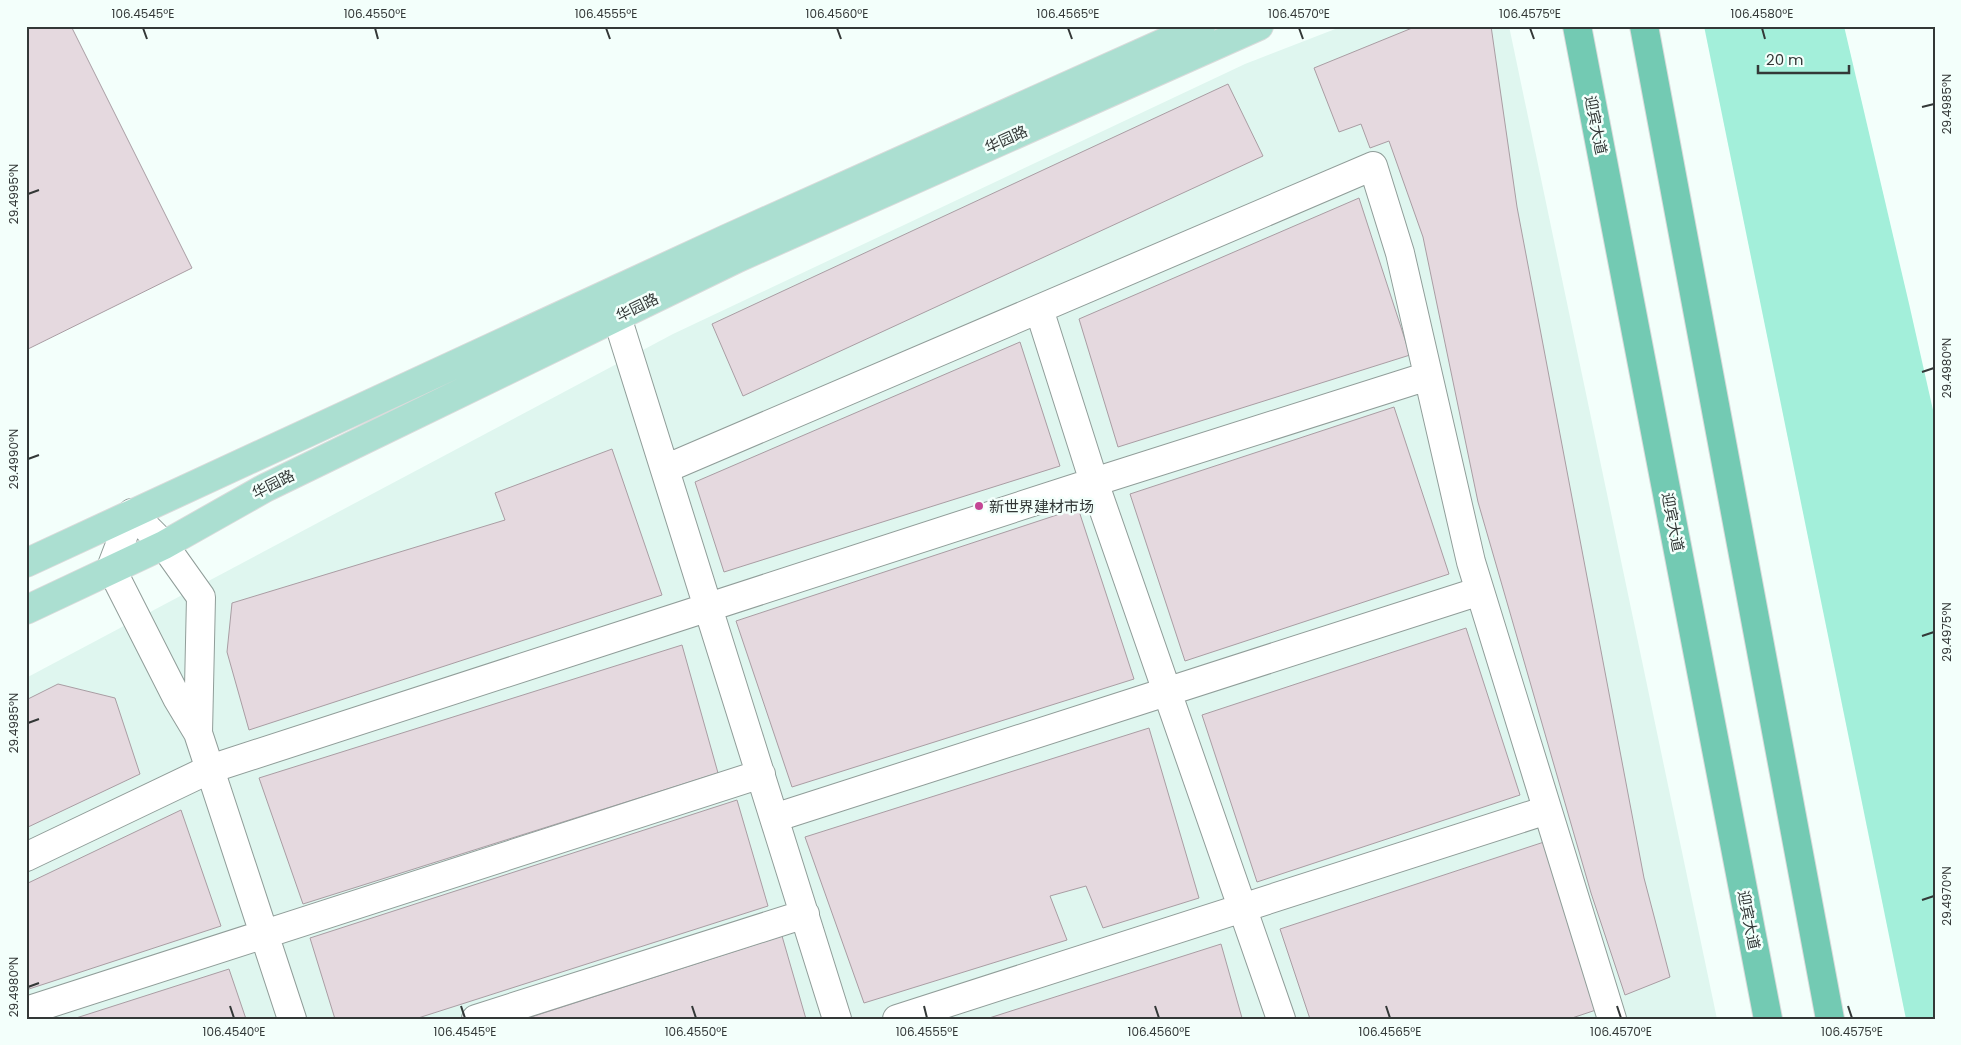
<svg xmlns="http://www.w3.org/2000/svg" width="1961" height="1045" font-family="Poppins,'Noto Sans SC',sans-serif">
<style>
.built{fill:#dff6ef}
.green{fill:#a3efda}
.building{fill:#e5d9df;stroke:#a99da3}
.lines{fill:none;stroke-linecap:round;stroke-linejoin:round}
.minor-casing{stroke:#909d99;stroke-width:30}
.major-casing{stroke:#dadbdb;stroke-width:30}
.highway-casing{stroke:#dadbdb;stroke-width:30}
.minor{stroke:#fff;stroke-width:28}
.major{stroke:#abdfd1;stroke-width:28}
.highway{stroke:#73cab3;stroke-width:28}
.ticks{fill:none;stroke:#333837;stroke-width:2}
.poi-dot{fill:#c44695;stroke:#f3fffb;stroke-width:2}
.labels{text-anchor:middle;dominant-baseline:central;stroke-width:5;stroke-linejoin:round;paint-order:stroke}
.street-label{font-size:15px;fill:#333837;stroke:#f3fffb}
.poi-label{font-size:15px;fill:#333837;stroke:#f3fffb;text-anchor:start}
.neatline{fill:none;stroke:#333837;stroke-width:2}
.ticks-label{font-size:12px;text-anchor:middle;fill:#333837}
</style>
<rect width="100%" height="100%" fill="#f3fffb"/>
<!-- built -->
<path class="built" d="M1343 26H1509L1717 1019H26V678L673 334 1245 64Z"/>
<!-- green -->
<path class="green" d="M1704 26H1844L1910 308 1935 419V1019H1906Z"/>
<!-- building -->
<path class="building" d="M26 26H71L192 268 26 350Z
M1417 26H1491L1517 207 1644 878 1670 977 1625 995 1591 893 1478 502 1423 237 1389 141 1370 148 1361 124 1339 132 1314 68Z
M1228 84 1263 156 743 396 712 324Z
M1359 198 1410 355 1118 447 1079 319Z
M1020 342 1060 466 724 572 695 482Z
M1394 407 1449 574 1185 661 1130 494Z
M612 449 662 595 249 730 227 652 232 603 505 520 495 493Z
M1078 508 1134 679 792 787 736 621Z
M1466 628 1520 795 1257 882 1202 715Z
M682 645 718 773 303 904 259 778Z
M58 684 115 698 140 774 26 828V700Z
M1149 728 1199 898 1103 928 1086 886 1050 896 1067 940 864 1003 805 837Z
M737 800 768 906 415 1019H335L310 938Z
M181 810 221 926 26 990V884Z
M1544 842 1599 1009 1569 1019H1310L1280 929Z
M782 936 806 1019H525Z
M1221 944 1242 1018 1240 1019H986Z
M229 969 246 1019H73Z"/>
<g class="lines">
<defs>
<path id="minor" d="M1039 309 1094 482 1281 1019
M617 317 837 1019
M665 469 1373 166 1400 253 1471 562 1612 1019
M198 733 201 597 164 545 132 513 111 568 177 698 198 733 292 1019
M774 818 1480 591
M26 857 210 769 1094 482 1428 376
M26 1011 761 774
M476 1019 805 914
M897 1019 1547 810"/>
<path id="major" d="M26 563 726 239 1201 26
M26 610 164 545 265 488 738 258 1259 26"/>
<path id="highway" d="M1577 26 1768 1019
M1644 26 1830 1019"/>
</defs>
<!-- minor casing -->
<use href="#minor" class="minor-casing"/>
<!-- major casing -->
<use href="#major" class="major-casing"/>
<!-- highway casing -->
<use href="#highway" class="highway-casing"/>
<!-- minor -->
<use href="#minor" class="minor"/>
<!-- major -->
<use href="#major" class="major"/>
<!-- highway -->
<use href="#highway" class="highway"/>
</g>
<!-- ticks -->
<path class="ticks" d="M143 28 147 39M375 28 378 39M606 28 610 39M837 28 841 39M1068 28 1072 39M1299 28 1303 39M1530 28 1534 39M1762 28 1765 39M1922 107 1934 104M28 194 39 190M1922 372 1934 368M28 459 39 455M1922 636 1934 632M28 723 39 719M1922 900 1934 896M28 987 39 983M230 1006 234 1018M461 1006 465 1018M692 1006 696 1018M924 1006 927 1018M1155 1006 1159 1018M1386 1006 1390 1018M1617 1006 1621 1018M1848 1006 1852 1018"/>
<!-- markers -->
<circle class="poi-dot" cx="979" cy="506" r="5"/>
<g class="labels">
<!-- street labels -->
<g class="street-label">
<text transform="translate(1596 125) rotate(79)">迎宾大道</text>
<text transform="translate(1006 139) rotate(-24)">华园路</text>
<text transform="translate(637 307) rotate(-26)">华园路</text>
<text transform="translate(273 484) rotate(-27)">华园路</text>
<text transform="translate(1673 522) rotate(79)">迎宾大道</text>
<text transform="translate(1749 920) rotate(79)">迎宾大道</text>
</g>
<!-- poi labels -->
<g class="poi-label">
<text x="989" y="506">新世界建材市场</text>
</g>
</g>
<!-- border -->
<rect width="1961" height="1045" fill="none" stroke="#f3fffb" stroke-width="55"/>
<!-- scale -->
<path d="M1758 65v8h91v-8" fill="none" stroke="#333837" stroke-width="2.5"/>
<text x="1766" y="65" font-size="15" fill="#333837" stroke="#f3fffb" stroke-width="4" paint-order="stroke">20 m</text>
<rect x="28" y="28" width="1906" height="990" class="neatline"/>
<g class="ticks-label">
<text x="143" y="18">106.4545°E</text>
<text x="375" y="18">106.4550°E</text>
<text x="606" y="18">106.4555°E</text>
<text x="837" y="18">106.4560°E</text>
<text x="1068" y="18">106.4565°E</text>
<text x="1299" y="18">106.4570°E</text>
<text x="1530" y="18">106.4575°E</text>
<text x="1762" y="18">106.4580°E</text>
<text transform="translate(1947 104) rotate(-90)" y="4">29.4985°N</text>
<text transform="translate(14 194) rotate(-90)" y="4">29.4995°N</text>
<text transform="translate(1947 368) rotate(-90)" y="4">29.4980°N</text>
<text transform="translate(14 459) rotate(-90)" y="4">29.4990°N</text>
<text transform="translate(1947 632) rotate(-90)" y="4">29.4975°N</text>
<text transform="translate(14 723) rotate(-90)" y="4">29.4985°N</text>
<text transform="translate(1947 896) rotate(-90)" y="4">29.4970°N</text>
<text transform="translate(14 987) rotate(-90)" y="4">29.4980°N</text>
<text x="234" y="1036">106.4540°E</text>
<text x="465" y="1036">106.4545°E</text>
<text x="696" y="1036">106.4550°E</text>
<text x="927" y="1036">106.4555°E</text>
<text x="1159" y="1036">106.4560°E</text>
<text x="1390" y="1036">106.4565°E</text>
<text x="1621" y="1036">106.4570°E</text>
<text x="1852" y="1036">106.4575°E</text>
</g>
</svg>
